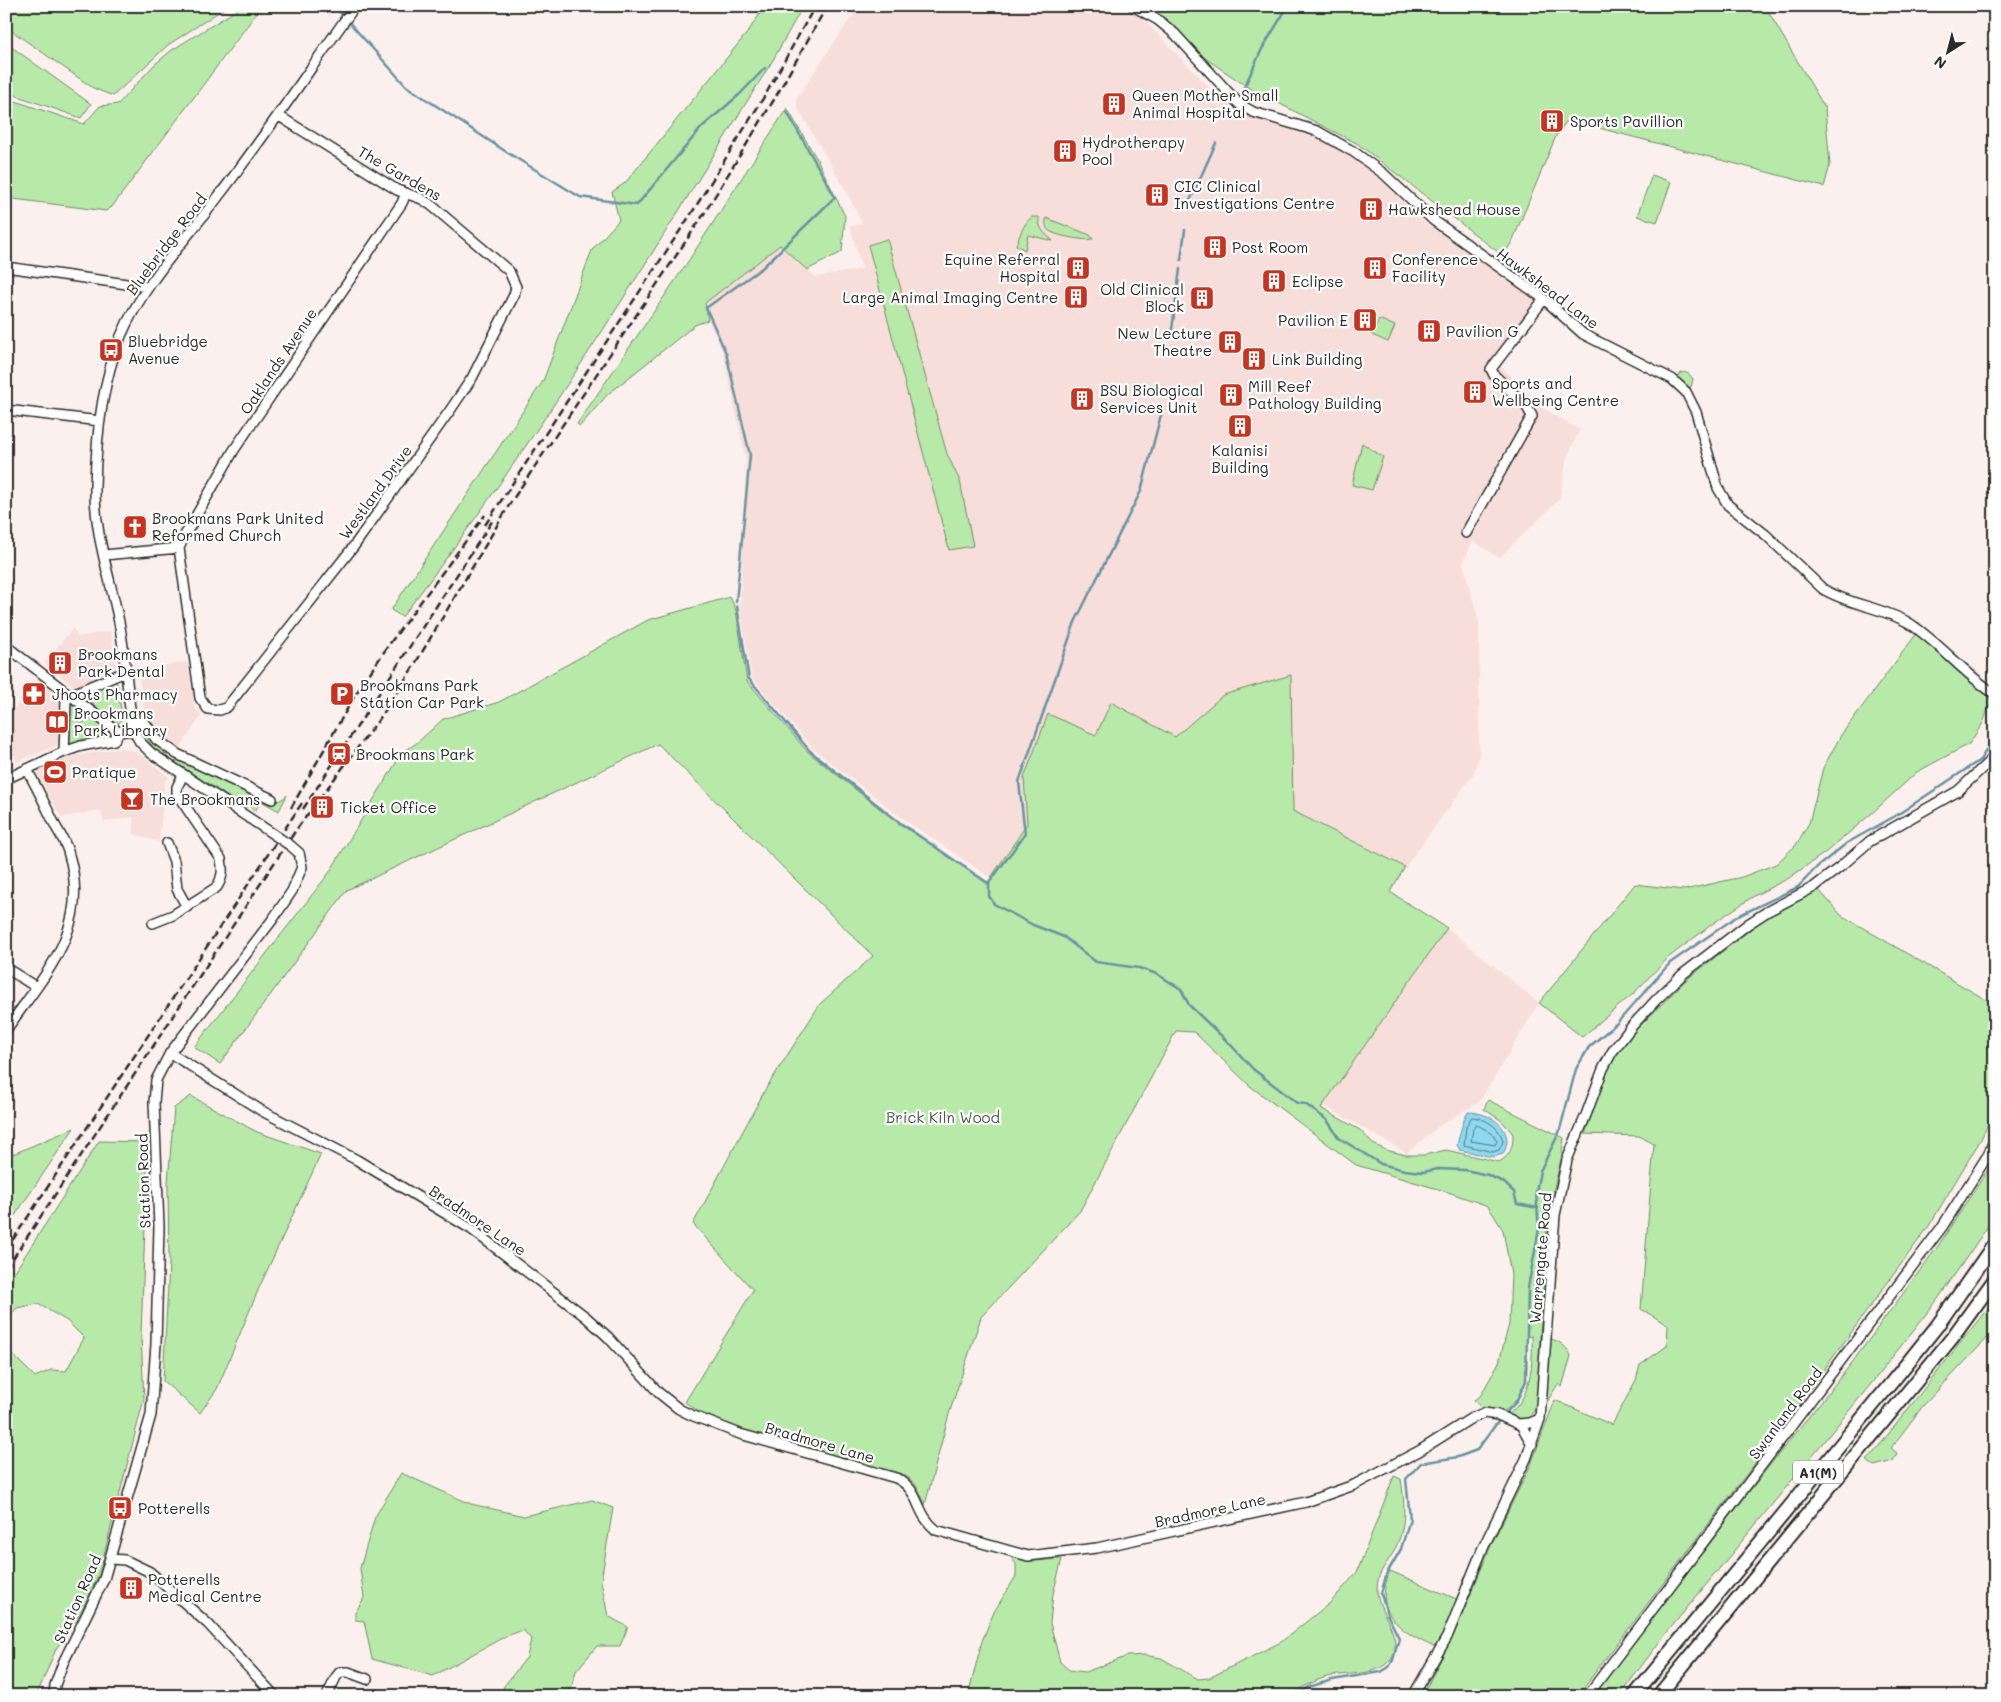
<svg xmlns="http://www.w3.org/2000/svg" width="2001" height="1702" font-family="Mali,sans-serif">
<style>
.built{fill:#f8deda}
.green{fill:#b7e9a9;stroke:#718a6a}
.water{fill:#8fd9f0;stroke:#6793a1}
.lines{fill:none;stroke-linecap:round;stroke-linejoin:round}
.shore{stroke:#53717a;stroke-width:1}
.stream{stroke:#6793a1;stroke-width:2.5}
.minor-casing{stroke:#2b2b2b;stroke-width:12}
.highway-casing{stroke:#2b2b2b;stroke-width:16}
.minor{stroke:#fff;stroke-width:9}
.highway{stroke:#fff;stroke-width:12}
.rail{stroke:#2b2b2b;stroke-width:2.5;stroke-dasharray:8 4;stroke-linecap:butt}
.minor-bridge-casing{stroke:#2b2b2b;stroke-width:12;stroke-linecap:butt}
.minor-bridge{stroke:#fff;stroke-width:9}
.labels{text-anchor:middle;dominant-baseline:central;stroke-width:4.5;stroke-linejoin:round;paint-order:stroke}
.shield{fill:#fff;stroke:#6b6b6b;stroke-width:1}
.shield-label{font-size:14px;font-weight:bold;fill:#2b2b2b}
.poi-label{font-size:15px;fill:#2b2b2b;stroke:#fff;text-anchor:start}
.street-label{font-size:15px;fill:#2b2b2b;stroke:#fff}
.park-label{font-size:15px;fill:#4e5a4a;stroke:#fff}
</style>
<rect width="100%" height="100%" fill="#fcf0ee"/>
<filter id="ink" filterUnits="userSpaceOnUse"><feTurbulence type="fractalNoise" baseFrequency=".02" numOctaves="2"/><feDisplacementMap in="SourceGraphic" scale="10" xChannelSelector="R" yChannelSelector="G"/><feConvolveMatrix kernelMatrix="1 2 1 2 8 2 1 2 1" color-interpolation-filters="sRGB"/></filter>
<g filter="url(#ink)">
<!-- built -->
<path class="built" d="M859 6H1104L1107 8H1118L1128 11 1140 16 1214 92 1237 111 1306 132 1353 157 1384 183 1425 223 1544 305 1498 363 1543 408 1580 430 1567 457 1560 499 1499 558 1473 541 1463 563 1479 621V757L1473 775 1405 867 1293 811 1291 675 1223 695 1175 737 1111 702 1096 735 1024 778 1027 824 991 878 902 818 813 749 752 678 740 609 746 461 723 352 708 320 705 303 780 245 816 277 862 269 850 227 862 223 845 189 798 109 796 99Z
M73 628 78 637 111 631 116 671 76 688 44 663Z
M188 662 195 708 202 715 179 750 163 737 144 711 138 669Z
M39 679 62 697 64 706 60 744 17 762 6 743V718Z
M122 748 137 752 169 777 165 781 159 842 134 834 133 817 104 822 100 810 61 818 36 771 72 756Z
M1447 928 1539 1003 1480 1101 1439 1126 1407 1153 1323 1105Z"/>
<!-- green -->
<path class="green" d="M6 6H228L168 45 113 96 93 88 9 29 6 25Z
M243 6H262L112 207 106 211 6 198V98L84 124 100 106 118 104 154 65 172 50Z
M765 6H803L773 60C655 249 538 441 402 617L391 610 543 381 592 250 619 220 612 192 625 183 747 33Z
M1147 6H1765L1825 108 1830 165 1824 187 1576 122 1568 119 1556 136 1512 242 1503 256 1358 144 1249 88 1205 58 1175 27Z
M6 43 91 104 81 118 6 92Z
M787 108 818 161 845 216 842 252 807 270 780 245 705 303 708 320 695 325 608 394 580 426 577 424 687 263Z
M1652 175 1671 182 1657 222 1637 216Z
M1032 217H1039C1038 228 1045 234 1053 241L1028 235 1025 250 1016 245C1020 235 1023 224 1032 217Z
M1046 218 1090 235 1093 239C1084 241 1055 236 1048 230 1045 226 1046 222 1046 218Z
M887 239 947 454 960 481 973 546 949 550 868 245Z
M1379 319 1395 326 1388 342 1372 335Z
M1681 373C1686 371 1690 374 1693 379L1691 387 1686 388 1677 379Z
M1362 443 1383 457 1372 490 1352 485Z
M730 597 736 610 747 681 807 751 898 823 988 882 1027 824 1024 778 1048 714 1096 735 1111 702 1175 737 1223 695 1291 675 1293 811 1405 867 1390 892 1447 928 1321 1108 1360 1130 1373 1144 1386 1150 1406 1155H1424L1446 1150 1499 1162C1511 1155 1513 1147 1513 1134L1502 1121 1484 1109 1488 1100 1564 1138 1561 1160 1548 1212 1540 1336V1393L1535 1409 1530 1417 1517 1421 1507 1415C1532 1399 1533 1362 1532 1336L1527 1337C1526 1352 1528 1370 1525 1384 1524 1388 1521 1391 1519 1395 1507 1416 1490 1420 1474 1400L1481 1395 1499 1362 1509 1324 1511 1275 1503 1230 1488 1206 1448 1192 1356 1165 1250 1086 1194 1032 1176 1031 1080 1211 981 1317 949 1414 925 1505C920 1491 916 1481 902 1474 870 1466 837 1457 805 1449 764 1438 719 1429 685 1402L753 1290 693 1224 765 1090 820 1004 873 956 658 744 347 890 220 1064 194 1047 329 873 402 753 418 742 443 719 499 702 648 620Z
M1917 633 1992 699 1983 723 1969 744 1917 772 1870 815 1826 852 1789 878 1754 896 1715 922 1669 957 1633 994 1582 1037 1539 1003 1635 884 1684 890 1742 877 1776 864 1796 845 1809 823 1823 768 1841 735Z
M114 682H116L118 686 122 719 118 724 82 696 97 688 98 691 102 689 101 687Z
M71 705 81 710 75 719 82 724 88 716 104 728 103 731H108V736L70 742Z
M142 727 168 752V755C157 755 147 739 140 730Z
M178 759 247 791 249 796 245 804 247 807 245 808 175 762Z
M257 795C269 801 277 805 287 795L279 811 261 801 255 811 247 804 250 797Z
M1818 889 1841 915 1995 1005V1109L1981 1139 1929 1226 1766 1449 1577 1696H1422L1455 1632 1492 1543 1530 1467 1555 1400 1612 1425 1636 1380 1640 1365 1667 1346 1668 1325 1641 1309 1654 1144 1639 1136 1585 1134 1607 1070 1619 1048 1633 1033 1685 981 1761 921Z
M191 1096 257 1132 321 1154 259 1288 217 1389 200 1413 163 1381 169 1265 168 1182 174 1108Z
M74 1128 6 1229V1157Z
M99 1141 148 1142 141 1336 144 1399 99 1574 81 1612 56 1649 38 1692 39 1696H6V1348L35 1377 51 1370 66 1371 84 1338 67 1321 38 1304 17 1308 6 1319V1285Z
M1995 1159V1216L1938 1299 1871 1384 1664 1636 1619 1696H1593L1762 1475 1851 1364 1938 1246Z
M1995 1299V1330L1923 1406 1891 1448 1897 1453 1893 1461 1874 1466 1867 1461Z
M1550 1339C1559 1340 1568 1348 1571 1356L1562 1387 1558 1384 1545 1405Z
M401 1473 471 1504 524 1516 592 1500 613 1508 601 1581 608 1616 628 1627 620 1646H597L576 1671 569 1696H501L504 1686 527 1657 531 1639 523 1630 504 1637 433 1676 372 1659 364 1621 355 1620V1613L364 1598 360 1568 375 1517Z
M1394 1476 1401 1479C1405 1507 1407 1527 1393 1553 1385 1567 1377 1572 1377 1590 1377 1614 1411 1643 1386 1664 1370 1677 1346 1672 1327 1677 1313 1681 1301 1688 1290 1696H968L982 1641 994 1612 1016 1576V1564L1009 1555 1034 1561 1062 1559 1053 1594 1050 1623 1060 1662 1069 1670 1085 1672 1128 1656 1144 1655 1161 1658 1198 1679 1209 1678 1281 1642 1331 1602 1357 1572Z
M1390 1571 1459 1600 1436 1648C1403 1633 1371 1614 1390 1571Z"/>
<!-- water -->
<path class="water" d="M1468 1112C1491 1112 1517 1130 1503 1154L1493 1157 1460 1150 1457 1145C1460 1134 1462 1122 1468 1112Z"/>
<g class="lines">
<!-- shore -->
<path class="shore" d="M1472 1117C1486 1118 1501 1128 1503 1142L1499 1150 1493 1152 1464 1145 1466 1127Z
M1476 1124 1493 1134 1497 1141 1495 1145 1471 1141 1473 1129Z"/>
<!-- stream -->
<path class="stream" d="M334 6 344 17
M348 21 406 86 508 153 580 197 637 205 702 127 740 94 765 68
M1242 92 1262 49 1288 6
M1188 205 1216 143
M1181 260 1185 230
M1172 330 1180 269
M736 602 750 455 726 353 706 308 762 268 835 197 787 112
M737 606 749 679 810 751 899 822 989 884V896L994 904 1033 925 1064 937 1096 962 1139 968 1157 974 1181 989 1189 1005 1230 1044 1253 1069 1297 1103 1305 1104 1327 1120 1339 1138 1381 1164 1404 1170 1423 1172 1438 1169 1465 1170 1488 1175 1503 1182 1514 1192 1517 1204 1538 1208
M989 883 1025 834 1019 782 1075 622 1141 491 1163 407
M1504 1415 1516 1402 1526 1381 1528 1288 1539 1229 1536 1192 1540 1171 1559 1133 1576 1069 1589 1047 1617 1023 1670 963 1736 917 1798 887 1817 867 1847 843 1897 815 1980 760 1995 737
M1144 1696H1145
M1295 1696 1309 1687 1332 1680 1381 1672 1389 1667 1393 1660 1399 1638 1387 1614 1381 1593 1387 1573 1401 1549 1410 1519 1406 1479 1421 1463 1458 1457 1477 1450 1500 1419"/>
<defs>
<path id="minor" d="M1133 6 1158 20 1175 34 1239 104 1253 112 1317 131 1354 152 1384 174 1433 220 1544 299 1583 334 1672 379 1686 392 1696 412 1718 488 1728 505 1766 535 1823 589C1849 605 1882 607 1909 623 1940 643 1964 674 1995 694
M279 116 397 190 422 199 431 205 509 271 516 287 514 295 472 378 451 409 354 546 227 707 220 710 208 709 200 698 179 548 185 535 234 450 402 203 406 193
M6 267 148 287
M6 410 100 421
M1466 533 1532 416 1527 407 1494 375 1491 369 1544 299
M104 555 179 548
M6 646 113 728 119 732 133 730
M132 722H142L146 724 156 739 177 754 272 799
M64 752 66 700 70 695 125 672
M6 779 64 752 81 746 114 740 119 732
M255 822 151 753 140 742 133 730C127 694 126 657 119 622 110 577 94 533 95 487 96 437 102 382 121 336 143 284 184 242 218 197 266 135 309 70 355 6
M167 843 174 861 177 889 187 907
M153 923 173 915 217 887C223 877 223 870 221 859L177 794V787L183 775
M6 968 36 987
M6 1030C45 974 91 928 69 855 67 845 61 836 56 827 47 808 37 788 27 769
M170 1053 262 1111 357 1160 471 1229 586 1317 608 1337 659 1393 679 1409 691 1415 740 1434 896 1478C921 1490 914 1512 936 1530L1028 1556 1097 1548 1306 1502 1354 1485 1419 1451 1470 1419 1484 1413 1498 1415 1518 1424 1530 1423 1540 1419
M1521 1425 1532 1444
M111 1559 125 1560 150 1572 208 1624 275 1696
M54 1696 55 1685 63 1663 104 1579 151 1415 156 1344 159 1227 154 1102 156 1080 170 1053 273 919 292 891 302 867 299 853
M327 1696 336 1677 340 1672H348L367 1679
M1413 1696 1447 1637 1482 1550 1526 1459 1540 1419 1555 1215 1567 1160 1586 1115 1603 1069 1612 1052 1632 1026 1656 1000 1683 974 1748 924 1768 911 1814 887 1840 867 1870 841 1958 791 1995 756
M1587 1696 1942 1227 1988 1155 1995 1139"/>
<path id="highway" d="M1634 1696 1901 1371 1937 1326 1995 1243
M1658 1696 1952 1338 1995 1279"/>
</defs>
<!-- minor casing -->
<use href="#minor" class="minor-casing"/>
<!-- highway casing -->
<use href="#highway" class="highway-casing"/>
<!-- minor -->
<use href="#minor" class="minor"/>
<!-- highway -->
<use href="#highway" class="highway"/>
<!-- rail -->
<path class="rail" d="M485 525 693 211 767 92 815 6
M291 808 355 695 388 646 485 515
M303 809 493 520
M6 1250 304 800
M6 1269 296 830 383 714 415 664 511 502 702 217 775 98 827 6"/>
<defs>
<path id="minor-bridge" d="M255 822 291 846 299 853"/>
</defs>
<!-- minor-bridge casing -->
<use href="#minor-bridge" class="minor-bridge-casing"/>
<!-- minor-bridge -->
<use href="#minor-bridge" class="minor-bridge"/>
</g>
</g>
<!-- icons -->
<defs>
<symbol id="building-square" viewBox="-11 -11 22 22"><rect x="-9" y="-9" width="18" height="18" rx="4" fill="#c8321e" stroke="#fff"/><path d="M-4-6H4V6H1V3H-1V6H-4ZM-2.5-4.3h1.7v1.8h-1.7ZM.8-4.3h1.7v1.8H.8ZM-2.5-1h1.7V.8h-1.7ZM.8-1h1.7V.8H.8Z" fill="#fff"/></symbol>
<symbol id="bus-square" viewBox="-11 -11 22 22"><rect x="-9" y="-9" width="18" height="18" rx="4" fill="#c8321e" stroke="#fff"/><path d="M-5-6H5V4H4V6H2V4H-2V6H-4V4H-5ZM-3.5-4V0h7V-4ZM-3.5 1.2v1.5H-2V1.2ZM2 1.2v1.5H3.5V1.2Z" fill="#fff"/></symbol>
<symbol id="church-square" viewBox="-11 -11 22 22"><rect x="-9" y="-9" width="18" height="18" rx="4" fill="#c8321e" stroke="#fff"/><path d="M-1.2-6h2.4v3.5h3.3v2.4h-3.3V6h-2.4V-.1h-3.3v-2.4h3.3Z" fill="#fff"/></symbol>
<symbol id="pharmacy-square" viewBox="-11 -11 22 22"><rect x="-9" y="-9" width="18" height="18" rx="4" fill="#c8321e" stroke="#fff"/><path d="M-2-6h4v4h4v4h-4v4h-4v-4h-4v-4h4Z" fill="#fff"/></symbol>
<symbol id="parking-square" viewBox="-11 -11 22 22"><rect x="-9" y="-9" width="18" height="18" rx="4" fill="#c8321e" stroke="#fff"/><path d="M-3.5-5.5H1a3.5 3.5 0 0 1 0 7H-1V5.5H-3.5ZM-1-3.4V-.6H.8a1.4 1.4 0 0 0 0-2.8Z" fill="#fff"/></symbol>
<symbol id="library-square" viewBox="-11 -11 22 22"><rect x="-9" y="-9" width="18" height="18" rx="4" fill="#c8321e" stroke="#fff"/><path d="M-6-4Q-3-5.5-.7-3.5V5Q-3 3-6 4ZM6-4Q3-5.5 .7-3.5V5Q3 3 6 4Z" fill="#fff"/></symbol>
<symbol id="station-square" viewBox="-11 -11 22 22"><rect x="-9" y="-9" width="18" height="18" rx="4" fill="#c8321e" stroke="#fff"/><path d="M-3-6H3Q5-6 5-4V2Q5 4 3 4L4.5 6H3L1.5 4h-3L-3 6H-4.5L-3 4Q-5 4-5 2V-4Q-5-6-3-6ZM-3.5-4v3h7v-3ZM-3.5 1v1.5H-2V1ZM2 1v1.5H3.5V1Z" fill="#fff"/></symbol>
<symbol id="stadium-square" viewBox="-11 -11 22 22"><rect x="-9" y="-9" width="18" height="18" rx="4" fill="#c8321e" stroke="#fff"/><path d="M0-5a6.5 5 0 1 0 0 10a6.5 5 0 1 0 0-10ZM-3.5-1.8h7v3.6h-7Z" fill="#fff"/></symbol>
<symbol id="bar-square" viewBox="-11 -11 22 22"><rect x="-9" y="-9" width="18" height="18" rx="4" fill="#c8321e" stroke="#fff"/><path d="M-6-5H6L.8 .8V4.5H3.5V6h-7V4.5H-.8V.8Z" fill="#fff"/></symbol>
</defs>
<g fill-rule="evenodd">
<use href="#building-square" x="1100" y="90" width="28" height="28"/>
<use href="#building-square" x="1538" y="107" width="28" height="28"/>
<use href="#building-square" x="1051" y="137" width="28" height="28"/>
<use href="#building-square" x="1143" y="181" width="28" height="28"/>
<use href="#building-square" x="1357" y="195" width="28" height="28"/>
<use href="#building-square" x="1201" y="233" width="28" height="28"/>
<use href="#building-square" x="1064" y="254" width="28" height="28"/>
<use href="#building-square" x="1361" y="254" width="28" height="28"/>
<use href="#building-square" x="1260" y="267" width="28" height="28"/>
<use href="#building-square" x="1062" y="283" width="28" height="28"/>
<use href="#building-square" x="1188" y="284" width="28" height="28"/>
<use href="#building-square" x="1351" y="306" width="28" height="28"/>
<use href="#building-square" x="1415" y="317" width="28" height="28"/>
<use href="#building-square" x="1216" y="328" width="28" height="28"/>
<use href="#bus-square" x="97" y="336" width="28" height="28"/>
<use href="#building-square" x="1240" y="345" width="28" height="28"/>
<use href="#building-square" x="1461" y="378" width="28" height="28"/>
<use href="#building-square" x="1217" y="381" width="28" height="28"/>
<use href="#building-square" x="1068" y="385" width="28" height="28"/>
<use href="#building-square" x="1226" y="412" width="28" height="28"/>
<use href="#church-square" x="121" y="513" width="28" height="28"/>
<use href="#building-square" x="46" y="649" width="28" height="28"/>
<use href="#pharmacy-square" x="20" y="680" width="28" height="28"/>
<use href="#parking-square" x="328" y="680" width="28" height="28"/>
<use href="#library-square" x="43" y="708" width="28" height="28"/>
<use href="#station-square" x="325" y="740" width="28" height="28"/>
<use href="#stadium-square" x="41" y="758" width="28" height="28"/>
<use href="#bar-square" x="118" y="785" width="28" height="28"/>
<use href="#building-square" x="308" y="793" width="28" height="28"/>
<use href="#bus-square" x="106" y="1494" width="28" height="28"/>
<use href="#building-square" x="117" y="1574" width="28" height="28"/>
</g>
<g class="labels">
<!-- shield labels -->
<rect class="shield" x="1793" y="1460.5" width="50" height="23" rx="4"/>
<g class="shield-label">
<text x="1818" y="1472">A1(M)</text>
</g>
<!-- poi labels -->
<g class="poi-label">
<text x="1132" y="95">Queen Mother Small<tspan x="1132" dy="17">Animal Hospital</tspan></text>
<text x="1570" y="121">Sports Pavillion</text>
<text x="1082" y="142">Hydrotherapy<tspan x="1082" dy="17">Pool</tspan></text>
<text x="1174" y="186">CIC Clinical<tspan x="1174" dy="17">Investigations Centre</tspan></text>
<text x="1388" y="209">Hawkshead House</text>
<text x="1232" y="247">Post Room</text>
<text x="1060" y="259" text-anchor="end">Equine Referral<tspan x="1060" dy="17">Hospital</tspan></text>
<text x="1392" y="259">Conference<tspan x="1392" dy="17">Facility</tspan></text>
<text x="1292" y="281">Eclipse</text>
<text x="1184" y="289" text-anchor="end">Old Clinical<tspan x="1184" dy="17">Block</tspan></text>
<text x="1058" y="297" text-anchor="end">Large Animal Imaging Centre</text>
<text x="1348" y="320" text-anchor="end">Pavilion E</text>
<text x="1446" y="331">Pavilion G</text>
<text x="1212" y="333" text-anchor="end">New Lecture<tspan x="1212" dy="17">Theatre</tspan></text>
<text x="128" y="341">Bluebridge<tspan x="128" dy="17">Avenue</tspan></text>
<text x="1272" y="359">Link Building</text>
<text x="1492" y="383">Sports and<tspan x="1492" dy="17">Wellbeing Centre</tspan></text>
<text x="1248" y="386">Mill Reef<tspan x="1248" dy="17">Pathology Building</tspan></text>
<text x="1100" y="390">BSU Biological<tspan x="1100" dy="17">Services Unit</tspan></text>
<text x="1240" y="450" text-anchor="middle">Kalanisi<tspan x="1240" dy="17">Building</tspan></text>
<text x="152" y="518">Brookmans Park United<tspan x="152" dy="17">Reformed Church</tspan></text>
<text x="78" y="654">Brookmans<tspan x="78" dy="17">Park Dental</tspan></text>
<text x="360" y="685">Brookmans Park<tspan x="360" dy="17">Station Car Park</tspan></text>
<text x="52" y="694">Jhoots Pharmacy</text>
<text x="74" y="713">Brookmans<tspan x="74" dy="17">Park Library</tspan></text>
<text x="356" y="754">Brookmans Park</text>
<text x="72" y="772">Pratique</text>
<text x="150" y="799">The Brookmans</text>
<text x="340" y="807">Ticket Office</text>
<text x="138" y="1508">Potterells</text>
<text x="148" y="1579">Potterells<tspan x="148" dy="17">Medical Centre</tspan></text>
</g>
<!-- street labels -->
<g class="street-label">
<text transform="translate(400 173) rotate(30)">The Gardens</text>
<text transform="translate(166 244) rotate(-53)">Bluebridge Road</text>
<text transform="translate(1548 288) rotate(37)">Hawkshead Lane</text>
<text transform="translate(278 361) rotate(-56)">Oaklands Avenue</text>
<text transform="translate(375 492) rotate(-54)">Westland Drive</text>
<text transform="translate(143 1181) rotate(-92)">Station Road</text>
<text transform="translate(478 1220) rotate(34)">Bradmore Lane</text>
<text transform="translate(1540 1258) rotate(-85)">Warrengate Road</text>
<text transform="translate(1785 1413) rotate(-53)">Swanland Road</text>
<text transform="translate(820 1442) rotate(16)">Bradmore Lane</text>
<text transform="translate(1210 1510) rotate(-12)">Bradmore Lane</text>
<text transform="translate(77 1599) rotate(-66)">Station Road</text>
</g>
<!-- park labels -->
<g class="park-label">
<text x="943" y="1117">Brick Kiln Wood</text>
</g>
</g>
<!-- margin -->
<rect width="2001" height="1702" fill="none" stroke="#fff" stroke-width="25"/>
<rect x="12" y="12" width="1976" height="1677" fill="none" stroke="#2b2b2b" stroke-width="2" filter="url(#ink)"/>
<!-- north arrow -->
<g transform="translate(1948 52) rotate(216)" stroke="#ffffff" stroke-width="4" paint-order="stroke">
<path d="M0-4L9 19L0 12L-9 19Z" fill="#2b2b2b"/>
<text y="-8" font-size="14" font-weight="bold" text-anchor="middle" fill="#2b2b2b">N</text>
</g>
</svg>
